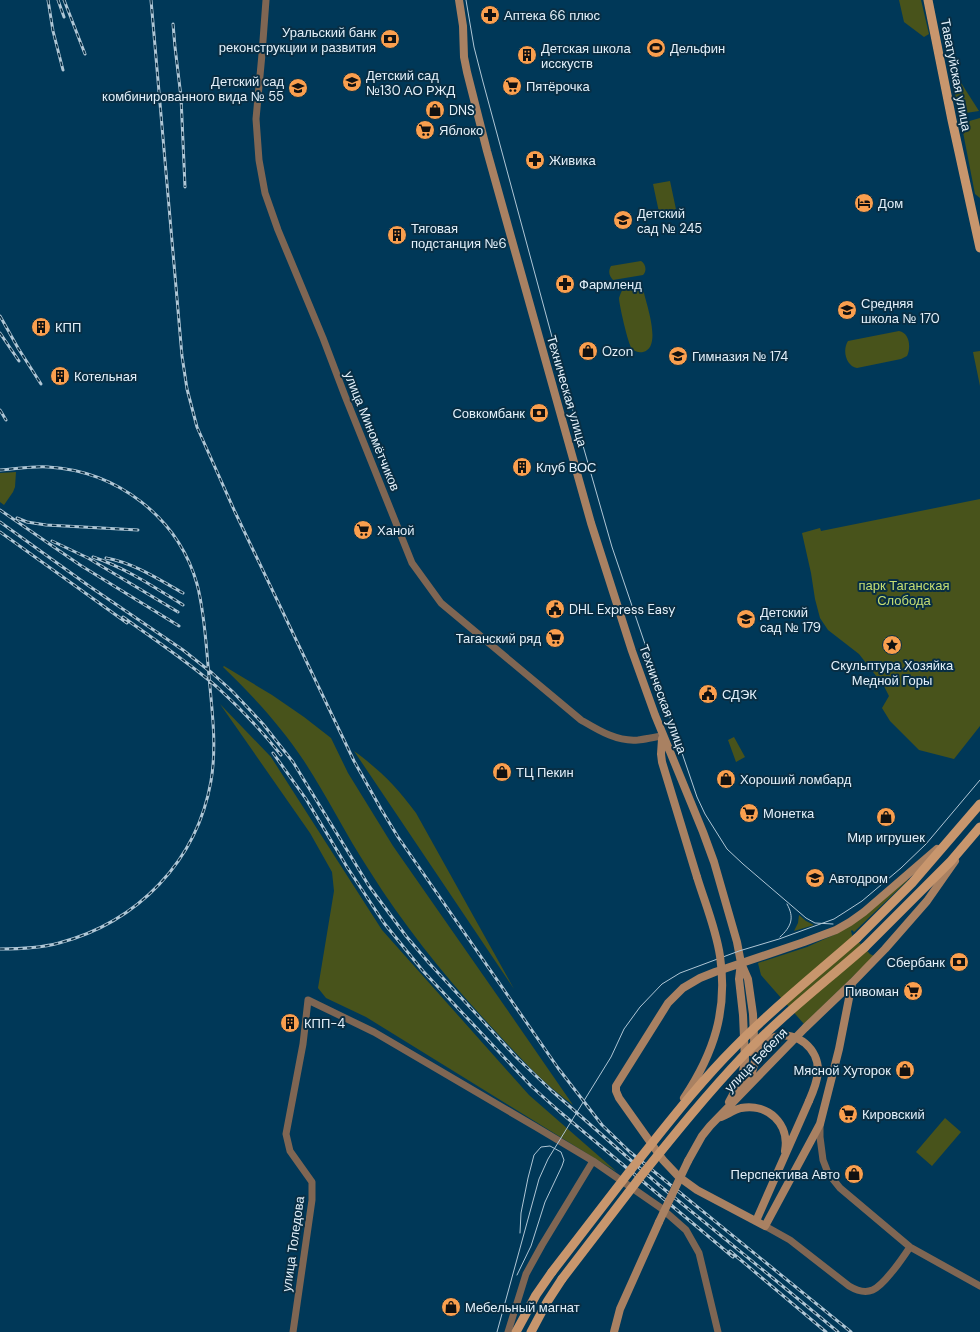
<svg xmlns="http://www.w3.org/2000/svg" width="980" height="1332" font-family="'DM Sans',sans-serif">
<style>
.green{fill:#48531b}
.lines{fill:none;stroke-linecap:round;stroke-linejoin:round}
.tertiary{stroke:#7f6653;stroke-width:7}
.secondary{stroke:#a98162;stroke-width:8}
.primary{stroke:#c8966d;stroke-width:9}
.tram{stroke:#afc6d5;stroke-width:1}
.rail-casing{stroke:#afc6d5;stroke-width:3}
.rail{stroke:#082e44;stroke-width:1.5;stroke-dasharray:4.5;stroke-linecap:butt}
.secondary-bridge{stroke:#a98162;stroke-width:8}
.primary-bridge{stroke:#c8966d;stroke-width:9}
.labels{text-anchor:middle;dominant-baseline:central;stroke-width:4;stroke-linejoin:round;paint-order:stroke}
.poi-label{font-size:13px;fill:#e4f1fb;stroke:#082e44;text-anchor:start}
.street-label{font-size:13px;fill:#e4f1fb;stroke:#082e44}
.park-label{font-size:13px;fill:#c5de73;stroke:#082e44}
</style>
<rect width="100%" height="100%" fill="#003858"/>
<!-- green -->
<path class="green" d="M899 0H921L929 34 924 37 904 22Z
M949 64 979 111 959 114Z
M980 118V198L975 194 962 127 966 122Z
M670 181 677 214 660 217 653 184Z
M641 261C646 264 647 271 643 275L613 280C609 276 608 271 611 266Z
M632 285 641 288 644 293C647 306 662 348 643 352 640 353 634 351 632 349 628 344 619 304 619 298 620 295 621 292 623 289Z
M899 331C910 333 911 348 907 356L901 359 857 368C846 366 842 350 848 341Z
M980 351V386L973 352Z
M16 472 15 487 13 492 4 505 0 502V473Z
M980 499V726L954 759 919 750 890 721 882 708 889 696 884 686 859 654 828 630 820 618 815 599 811 573 802 533 820 528 821 531Z
M224 666 272 695 304 717 331 738 348 773 393 846 506 1008 573 1105C545 1085 521 1059 498 1034 450 983 406 929 369 870 346 835 327 796 304 761 281 726 253 696 223 667Z
M220 704 271 757 382 930 529 1095 617 1172 366 1017 326 998 318 988 334 891 332 872 310 833Z
M734 737 745 757 736 762 728 740Z
M354 751C381 771 396 786 416 813L514 989Z
M907 879 908 880 854 932 852 930 851 931 852 935 870 954 874 956 804 1024 761 975 758 963 807 947 838 933Z
M799 915 806 921 814 925 794 931 798 923Z
M945 1118 961 1132 932 1166 916 1152Z"/>
<g class="lines">
<!-- tertiary -->
<path class="tertiary" d="M266 0 262 54 256 119 259 160 265 193 278 230 323 338 345 396 412 563 441 603 581 720C598 730 617 742 638 740 646 739 654 737 663 736
M820 1124V1137L823 1160 828 1173 840 1188 910 1247 980 1286
M765 1226 790 1240 849 1286C869 1298 878 1289 891 1273 898 1265 904 1256 910 1247
M293 1332 312 1200V1182L290 1151 286 1134 303 1044 308 1000 374 1032 536 1127 593 1161 661 1208 686 1230 699 1253 718 1332
M508 1332 526 1274 542 1245 593 1161"/>
<!-- secondary -->
<path class="secondary" d="M459 0 463 26 464 57 467 72 487 151 591 523 632 651 655 715 703 832 714 862 737 942 741 963 748 979 753 1014 755 1061 750 1080 742 1093
M662 739 661 754 662 762 697 877
M852 983 839 1049 820 1124 765 1226 697 1190 679 1177 663 1160 619 1098 616 1091V1086L668 1003 683 988 700 978 715 972 804 942 836 930 850 922 864 912 937 849
M729 1102 742 1078 745 1060 743 1015 739 979 741 963
M721 1117C728 1114 734 1110 741 1108 768 1103 790 1124 785 1151
M688 1161 702 1136 710 1126 805 1028 852 983 885 949 927 901 955 861
M756 1221 809 1101
M614 1332 620 1309 659 1222"/>
<!-- primary -->
<path class="primary" d="M928 0 952 120 980 248
M857 938 912 883 980 804
M865 947 951 861 980 827
M516 1332 536 1295 552 1272
M531 1332 547 1302 562 1279"/>
<!-- tram -->
<path class="tram" d="M466 0 474 47 483 82 555 348 612 547 697 797 705 814 727 849 743 864 806 918 815 923 833 924
M780 937C791 927 795 918 787 904
M517 1275 531 1246 545 1202 562 1166 564 1160 561 1152 550 1146 541 1147 534 1155 528 1178 521 1213 520 1233
M497 1332 539 1179 548 1159 611 1057 624 1029 640 1007 662 984 680 973 739 951 779 939 834 919 845 912 862 901 901 868 926 844 980 780"/>
<defs>
<path id="rail" d="M48 0 53 31 63 70
M58 0 64 17
M64 0 85 54
M151 0 182 356 187 389 197 427 235 512 354 761 381 809 398 837 558 1068 602 1125 630 1152 851 1332
M173 24 175 47 181 97 185 187
M0 316 18 348 41 384
M0 333 19 361
M0 410 6 420
M0 470C16 469 32 466 48 467 117 471 178 517 197 584 205 614 206 646 209 676 212 711 217 746 211 781 197 861 138 922 59 943 40 948 20 949 0 949
M0 510 80 565 179 626
M17 518 27 522 46 525 138 530
M0 522 89 586 183 650 212 673 232 691 263 724 293 762 369 886 406 936 429 963 517 1058 552 1091 659 1185 774 1279 838 1332
M0 532 127 623
M52 541 88 558 178 612
M93 557C126 568 154 587 183 605
M106 558C134 563 158 579 183 593
M123 617C155 640 188 662 217 687 240 708 262 731 281 755
M273 753 306 799 347 867 384 923 423 971 531 1086 560 1112 733 1257
M730 1251 826 1332"/>
</defs>
<!-- rail casing -->
<use href="#rail" class="rail-casing"/>
<!-- rail -->
<use href="#rail" class="rail"/>
<!-- secondary-bridge -->
<path class="secondary-bridge" d="M751 1052C758 1046 766 1040 775 1037 797 1030 819 1049 818 1072 817 1082 813 1092 809 1101
M684 1098C714 1053 728 1010 720 956 716 929 705 903 697 877
M659 1222 688 1161"/>
<!-- primary-bridge -->
<path class="primary-bridge" d="M552 1272C579 1237 606 1202 633 1167 666 1126 698 1084 735 1047 773 1008 816 974 857 938
M562 1279C588 1245 615 1210 641 1176 674 1135 707 1094 743 1056 781 1016 824 983 865 947"/>
</g>
<!-- icons -->
<defs>
<symbol id="pharmacy-disc" viewBox="-11 -11 22 22"><circle r="9.5" fill="#fa9f4e" stroke="#082e44"/><path d="M-2-6h4v4h4v4h-4v4h-4v-4h-4v-4h4Z" fill="#111"/></symbol>
<symbol id="bank-disc" viewBox="-11 -11 22 22"><circle r="9.5" fill="#fa9f4e" stroke="#082e44"/><path d="M-6-4H6V4H-6ZM0-2.3a2.3 2.3 0 1 0 0 4.6a2.3 2.3 0 1 0 0-4.6Z" fill="#111"/></symbol>
<symbol id="stadium-disc" viewBox="-11 -11 22 22"><circle r="9.5" fill="#fa9f4e" stroke="#082e44"/><path d="M0-5a6.5 5 0 1 0 0 10a6.5 5 0 1 0 0-10ZM-3.5-1.8h7v3.6h-7Z" fill="#111"/></symbol>
<symbol id="building-disc" viewBox="-11 -11 22 22"><circle r="9.5" fill="#fa9f4e" stroke="#082e44"/><path d="M-4-6H4V6H1V3H-1V6H-4ZM-2.5-4.3h1.7v1.8h-1.7ZM.8-4.3h1.7v1.8H.8ZM-2.5-1h1.7V.8h-1.7ZM.8-1h1.7V.8H.8Z" fill="#111"/></symbol>
<symbol id="school-disc" viewBox="-11 -11 22 22"><circle r="9.5" fill="#fa9f4e" stroke="#082e44"/><path d="M0-5L7-2L0 1L-7-2ZM-4 1L0 2.5L4 1V4Q0 6-4 4Z" fill="#111"/></symbol>
<symbol id="supermarket-disc" viewBox="-11 -11 22 22"><circle r="9.5" fill="#fa9f4e" stroke="#082e44"/><path d="M-6-5.5h2.5l.6 2H6L4.5 2H-2.5L-4.4-4H-6ZM-1.5 3.2a1.3 1.3 0 1 0 .1 0ZM3 3.2a1.3 1.3 0 1 0 .1 0Z" fill="#111"/></symbol>
<symbol id="shop-disc" viewBox="-11 -11 22 22"><circle r="9.5" fill="#fa9f4e" stroke="#082e44"/><path d="M-5-2.5h2.3a2.7 3.5 0 0 1 5.4 0H5L5.5 6h-11ZM-1.5-2.5h3a1.5 2.3 0 0 0-3 0Z" fill="#111"/></symbol>
<symbol id="hotel-disc" viewBox="-11 -11 22 22"><circle r="9.5" fill="#fa9f4e" stroke="#082e44"/><path d="M-6-4.5h1.5V1H6V5H4.5V3h-9V5H-6ZM-4 0a1.8 1.8 0 1 1 3.6 0ZM.5 0V-2.5h3Q6-2.5 6 0Z" fill="#111"/></symbol>
<symbol id="civic-disc" viewBox="-11 -11 22 22"><circle r="9.5" fill="#fa9f4e" stroke="#082e44"/><path d="M-.6-6.5H3V-4.5H.6V-3L4-1V1h2V6H-6V1h2V-1L-.6-3ZM-1.2 2.5V6h2.4V2.5Z" fill="#111"/></symbol>
<symbol id="sight-disc" viewBox="-11 -11 22 22"><circle r="9.5" fill="#fa9f4e" stroke="#082e44"/><path d="M0-6L1.8-2.2L6-1.7L2.9 1.2L3.7 5.4L0 3.3L-3.7 5.4L-2.9 1.2L-6-1.7L-1.8-2.2Z" fill="#111"/></symbol>
</defs>
<g fill-rule="evenodd">
<use href="#pharmacy-disc" x="479" y="4" width="22" height="22"/>
<use href="#bank-disc" x="379" y="28" width="22" height="22"/>
<use href="#stadium-disc" x="645" y="37" width="22" height="22"/>
<use href="#building-disc" x="516" y="44" width="22" height="22"/>
<use href="#school-disc" x="341" y="71" width="22" height="22"/>
<use href="#supermarket-disc" x="501" y="75" width="22" height="22"/>
<use href="#school-disc" x="287" y="77" width="22" height="22"/>
<use href="#shop-disc" x="424" y="99" width="22" height="22"/>
<use href="#supermarket-disc" x="414" y="119" width="22" height="22"/>
<use href="#pharmacy-disc" x="524" y="149" width="22" height="22"/>
<use href="#hotel-disc" x="853" y="192" width="22" height="22"/>
<use href="#school-disc" x="612" y="209" width="22" height="22"/>
<use href="#building-disc" x="386" y="224" width="22" height="22"/>
<use href="#pharmacy-disc" x="554" y="273" width="22" height="22"/>
<use href="#school-disc" x="836" y="299" width="22" height="22"/>
<use href="#building-disc" x="30" y="316" width="22" height="22"/>
<use href="#shop-disc" x="577" y="340" width="22" height="22"/>
<use href="#school-disc" x="667" y="345" width="22" height="22"/>
<use href="#building-disc" x="49" y="365" width="22" height="22"/>
<use href="#bank-disc" x="528" y="402" width="22" height="22"/>
<use href="#building-disc" x="511" y="456" width="22" height="22"/>
<use href="#supermarket-disc" x="352" y="519" width="22" height="22"/>
<use href="#civic-disc" x="544" y="598" width="22" height="22"/>
<use href="#school-disc" x="735" y="608" width="22" height="22"/>
<use href="#supermarket-disc" x="544" y="627" width="22" height="22"/>
<use href="#sight-disc" x="881" y="634" width="22" height="22"/>
<use href="#civic-disc" x="697" y="683" width="22" height="22"/>
<use href="#shop-disc" x="491" y="761" width="22" height="22"/>
<use href="#shop-disc" x="715" y="768" width="22" height="22"/>
<use href="#supermarket-disc" x="738" y="802" width="22" height="22"/>
<use href="#shop-disc" x="875" y="806" width="22" height="22"/>
<use href="#school-disc" x="804" y="867" width="22" height="22"/>
<use href="#bank-disc" x="948" y="951" width="22" height="22"/>
<use href="#supermarket-disc" x="902" y="980" width="22" height="22"/>
<use href="#building-disc" x="279" y="1012" width="22" height="22"/>
<use href="#shop-disc" x="894" y="1059" width="22" height="22"/>
<use href="#supermarket-disc" x="837" y="1103" width="22" height="22"/>
<use href="#shop-disc" x="843" y="1163" width="22" height="22"/>
<use href="#shop-disc" x="440" y="1296" width="22" height="22"/>
</g>
<g class="labels">
<!-- poi labels -->
<g class="poi-label">
<text x="504" y="15">Аптека 66 плюс</text>
<text x="376" y="32" text-anchor="end">Уральский банк<tspan x="376" dy="15">реконструкции и развития</tspan></text>
<text x="541" y="48">Детская школа<tspan x="541" dy="15">исскуств</tspan></text>
<text x="670" y="48">Дельфин</text>
<text x="366" y="75">Детский сад<tspan x="366" dy="15">№130 АО РЖД</tspan></text>
<text x="284" y="81" text-anchor="end">Детский сад<tspan x="284" dy="15">комбинированного вида № 55</tspan></text>
<text x="526" y="86">Пятёрочка</text>
<text x="449" y="110">DNS</text>
<text x="439" y="130">Яблоко</text>
<text x="549" y="160">Живика</text>
<text x="878" y="203">Дом</text>
<text x="637" y="213">Детский<tspan x="637" dy="15">сад № 245</tspan></text>
<text x="411" y="228">Тяговая<tspan x="411" dy="15">подстанция №6</tspan></text>
<text x="579" y="284">Фармленд</text>
<text x="861" y="303">Средняя<tspan x="861" dy="15">школа № 170</tspan></text>
<text x="55" y="327">КПП</text>
<text x="602" y="351">Ozon</text>
<text x="692" y="356">Гимназия № 174</text>
<text x="74" y="376">Котельная</text>
<text x="525" y="413" text-anchor="end">Совкомбанк</text>
<text x="536" y="467">Клуб ВОС</text>
<text x="377" y="530">Ханой</text>
<text x="569" y="609">DHL Express Easy</text>
<text x="760" y="612">Детский<tspan x="760" dy="15">сад № 179</tspan></text>
<text x="541" y="638" text-anchor="end">Таганский ряд</text>
<text x="892" y="665" text-anchor="middle">Скульптура Хозяйка<tspan x="892" dy="15">Медной Горы</tspan></text>
<text x="722" y="694">СДЭК</text>
<text x="516" y="772">ТЦ Пекин</text>
<text x="740" y="779">Хороший ломбард</text>
<text x="763" y="813">Монетка</text>
<text x="886" y="837" text-anchor="middle">Мир игрушек</text>
<text x="829" y="878">Автодром</text>
<text x="945" y="962" text-anchor="end">Сбербанк</text>
<text x="899" y="991" text-anchor="end">Пивоман</text>
<text x="304" y="1023">КПП-4</text>
<text x="891" y="1070" text-anchor="end">Мясной Хуторок</text>
<text x="862" y="1114">Кировский</text>
<text x="840" y="1174" text-anchor="end">Перспектива Авто</text>
<text x="465" y="1307">Мебельный магнат</text>
</g>
<!-- street labels -->
<g class="street-label">
<text transform="translate(956 75) rotate(79)">Таватуйская улица</text>
<text transform="translate(567 391) rotate(74)">Техническая улица</text>
<text transform="translate(372 431) rotate(68)">улица Миномётчиков</text>
<text transform="translate(663 699) rotate(70)">Техническая улица</text>
<text transform="translate(756 1060) rotate(-46)">улица Бебеля</text>
<text transform="translate(293 1244) rotate(-82)">улица Толедова</text>
</g>
<!-- park labels -->
<g class="park-label">
<text x="904" y="585">парк Таганская<tspan x="904" dy="15">Слобода</tspan></text>
</g>
</g>
</svg>
